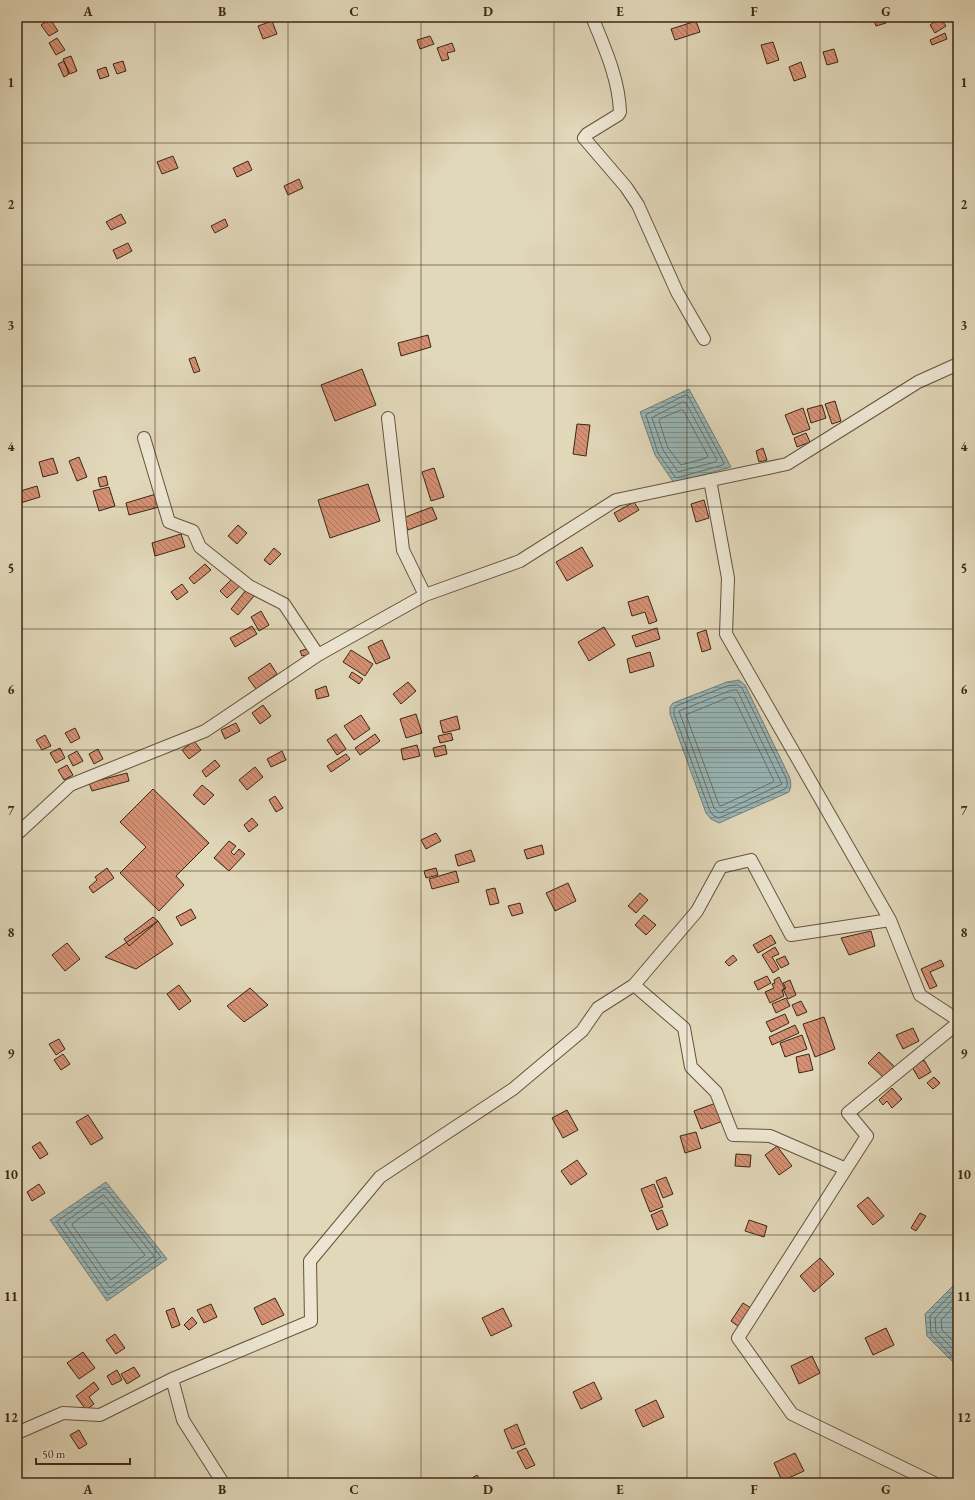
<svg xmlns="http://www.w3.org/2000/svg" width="975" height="1500" font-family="'EB Garamond',serif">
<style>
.water{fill:url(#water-rules);stroke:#737d76}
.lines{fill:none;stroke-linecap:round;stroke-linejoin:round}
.shore{stroke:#6a6f66;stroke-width:1}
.building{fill:url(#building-back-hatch);stroke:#3c2712}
.street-casing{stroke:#65533c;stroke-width:14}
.street{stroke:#ece5d2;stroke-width:12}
.grid{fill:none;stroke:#3c2712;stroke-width:1;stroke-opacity:0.55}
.neatline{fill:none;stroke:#3c2712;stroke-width:1.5}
.grid-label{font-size:13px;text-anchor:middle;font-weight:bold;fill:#3c2712}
</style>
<defs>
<pattern id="water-rules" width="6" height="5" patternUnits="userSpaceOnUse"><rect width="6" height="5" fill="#98b7b9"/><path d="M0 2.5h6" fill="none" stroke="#7d9595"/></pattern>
<pattern id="building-back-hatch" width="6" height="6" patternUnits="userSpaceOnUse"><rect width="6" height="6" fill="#d59175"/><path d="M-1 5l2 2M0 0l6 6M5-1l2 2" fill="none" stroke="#ae765f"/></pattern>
</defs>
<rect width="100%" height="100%" fill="#e1d7b9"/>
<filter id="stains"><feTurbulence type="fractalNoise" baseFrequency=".005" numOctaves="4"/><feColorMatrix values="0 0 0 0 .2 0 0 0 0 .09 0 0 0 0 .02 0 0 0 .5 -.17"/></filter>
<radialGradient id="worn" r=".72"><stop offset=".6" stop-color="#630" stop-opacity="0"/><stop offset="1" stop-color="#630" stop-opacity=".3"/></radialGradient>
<!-- water -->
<path class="water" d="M689 389 731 467 674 483 655 455 640 412Z
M739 680 745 685 788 774C791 780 792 785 789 792L719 823 711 819 706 813 670 714V707L673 703 727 682Z
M106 1182 167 1259 107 1301 50 1220Z
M958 1281V1367L927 1336 925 1314Z"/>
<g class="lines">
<!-- shore -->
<path class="shore" d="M686 395 688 396 724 463 723 465 676 478 658 453 646 415Z
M683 402 686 403 717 460 715 462 678 472 663 450 652 418Z
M681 410H683L708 456 706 458 681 465 668 448 659 421 660 419Z
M738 685 742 688 785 776C787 780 789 785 785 789L719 818 714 816 710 811 674 714V709L676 706 727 686Z
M737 690 782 784 720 813 714 808 679 711 729 691Z
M730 697 734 698 774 781 773 782 721 806 719 805 686 715Z
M103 1189H106L161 1257 108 1295 57 1222Z
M104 1195 154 1256 110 1288 64 1223Z
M103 1203 145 1255 111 1280 72 1225 73 1223Z
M958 1287 930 1316 931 1334 958 1362
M958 1294 935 1318 936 1332 958 1354
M958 1302 941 1320 942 1330 958 1346"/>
</g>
<!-- building -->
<path class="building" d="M873 17H884L886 23 876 26Z
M940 18 946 26 935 33 930 25Z
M50 19 58 31 49 36 41 25Z
M272 21 277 34 263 39 258 26Z
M696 21 700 32 675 40 671 29Z
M945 33 947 39 932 45 930 40Z
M430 36 434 44 420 49 417 40Z
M57 38 65 50 56 55 49 43Z
M773 42 779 60 767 64 761 45Z
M452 43 455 51 447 53 449 59 442 61 437 48Z
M834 49 838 62 827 65 823 52Z
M71 56 77 71 70 74 63 59Z
M64 61 69 74 64 77 58 64Z
M123 61 126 71 117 74 113 64Z
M801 62 806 77 794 81 789 67Z
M106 67 109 76 100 79 97 70Z
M173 156 178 168 162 174 157 162Z
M248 161 252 170 237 177 233 168Z
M299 179 303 188 288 195 284 186Z
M121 214 126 223 111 230 106 222Z
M225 219 228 226 215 233 211 226Z
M128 243 132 251 117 259 113 250Z
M428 335 431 347 401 356 398 343Z
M195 357 200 371 194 373 189 359Z
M362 369 376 405 335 421 321 385Z
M835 401 841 421 832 424 825 404Z
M822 405 826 418 811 423 807 409Z
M803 408 810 429 793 435 785 415Z
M577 424 590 425 586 456 573 454Z
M806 433 810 442 797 447 794 438Z
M763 448 767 460 759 462 756 451Z
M79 457 87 477 77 481 69 461Z
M53 458 58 473 43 477 39 462Z
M434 468 444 497 431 501 422 472Z
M106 476 108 485 100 487 98 478Z
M368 484 380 521 330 538 318 500Z
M37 486 40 497 17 504V492Z
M109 487 115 506 99 511 93 491Z
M156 494 159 507 129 515 126 503Z
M704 500 709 518 696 522 691 504Z
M634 502 639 510 619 522 614 513Z
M432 507 437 519 408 530 403 518Z
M238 525 247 533 237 544 228 536Z
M181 534 185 547 155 556 152 543Z
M582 547 593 566 567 581 556 562Z
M274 548 281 554 270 565 264 560Z
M205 564 211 570 194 584 189 578Z
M235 576 242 584 227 598 220 591Z
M182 584 188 592 177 600 171 592Z
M246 590 254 596 238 615 231 609Z
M648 596 657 621 649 624 645 612 632 616 628 602Z
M261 611 269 625 259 631 251 617Z
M252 626 257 634 235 647 230 638Z
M604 627 615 645 589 661 578 642Z
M657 628 660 639 636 647 632 636Z
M706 630 711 649 702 652 697 633Z
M382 640 390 658 376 664 368 647Z
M313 647 316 656 306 659 304 655 302 656 300 651Z
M351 650 373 664 365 676 343 662Z
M650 652 654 666 630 673 627 659Z
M270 663 277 674 256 689 248 678Z
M352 672 363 679 359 684 349 677Z
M408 682 416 691 401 704 393 694Z
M326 686 329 696 317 699 315 690Z
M263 705 271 716 260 724 252 713Z
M416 714 422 733 406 738 400 719Z
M361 715 370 729 354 740 344 726Z
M457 716 460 729 443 733 440 721Z
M236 723 240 731 225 739 221 730Z
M75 728 80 738 71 743 65 733Z
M451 733 453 740 440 743 438 736Z
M336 734 346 749 337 755 327 740Z
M375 734 380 741 360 755 355 748Z
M45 735 51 746 42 750 36 740Z
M194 741 201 750 189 759 182 750Z
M417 745 420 756 403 760 401 749Z
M445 745 447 754 435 757 433 748Z
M60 748 65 758 56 763 50 753Z
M98 749 103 759 94 764 89 754Z
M77 751 83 761 73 766 68 756Z
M282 751 286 760 271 767 267 759Z
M346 754 350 759 331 772 327 766Z
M215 760 220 766 206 777 202 771Z
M67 765 73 775 64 780 58 770Z
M255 767 263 777 247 790 239 780Z
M127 773 129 781 92 791 89 783Z
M202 785 214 795 204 805 193 795Z
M153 789 209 843 176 876 184 885 159 911 120 873 146 847 120 822Z
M275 796 283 808 276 812 269 800Z
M252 818 258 825 249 832 244 825Z
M436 833 441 841 426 849 421 840Z
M229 841 236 846 231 852 234 855 239 849 245 854 229 871 214 858Z
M542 845 544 854 527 859 524 850Z
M471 850 475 861 458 866 455 855Z
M107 868 114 878 93 893 89 887 97 880 95 877Z
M436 868 438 875 426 878 424 871Z
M456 871 459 882 432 889 429 879Z
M568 883 576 901 555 911 546 893Z
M495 888 499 903 490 905 486 890Z
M640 893 648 900 636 913 628 906Z
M520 903 523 913 512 916 508 906Z
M191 909 196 918 181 926 176 917Z
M644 915 656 925 646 935 635 925Z
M153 917 158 921 129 946 124 939Z
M158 921 173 944 136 969 105 957Z
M871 931 875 946 849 955 841 938Z
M771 935 776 943 758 953 753 945Z
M67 943 80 959 65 971 52 955Z
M775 947 779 954 772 957 779 969 773 973 762 955Z
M733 955 737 960 729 966 725 962Z
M785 956 789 964 781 968 776 960Z
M941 960 944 966 930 972 937 986 930 989 921 969Z
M767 976 771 983 758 990 754 982Z
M779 977 785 989 782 990 784 996 770 1003 765 992 774 988 772 984 775 983 774 980Z
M790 980 796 995 788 999 783 989 786 988 783 983Z
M179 985 191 1001 179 1010 167 994Z
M250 988 268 1005 244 1022 227 1006Z
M786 998 790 1006 776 1013 772 1004Z
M801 1001 807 1012 797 1016 792 1005Z
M785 1014 789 1023 771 1032 766 1022Z
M824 1017 835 1049 815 1057 803 1024Z
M795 1025 799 1033 772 1045 769 1037Z
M913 1028 919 1041 903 1049 896 1035Z
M802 1035 807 1049 785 1057 780 1043Z
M59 1039 65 1049 56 1055 49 1044Z
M879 1052 895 1067 884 1078 868 1063Z
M63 1054 70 1064 61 1070 54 1060Z
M809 1054 813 1070 799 1073 796 1057Z
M924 1060 931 1072 919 1079 912 1067Z
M934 1077 940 1083 933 1089 927 1083Z
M892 1088 902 1099 892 1108 887 1101 883 1105 879 1100Z
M716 1103 723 1121 701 1129 694 1111Z
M567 1110 578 1130 563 1138 552 1118Z
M88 1115 103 1138 91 1145 76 1122Z
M696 1132 701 1148 685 1153 680 1136Z
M40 1142 48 1154 40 1159 32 1147Z
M777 1146 792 1166 779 1175 765 1155Z
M736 1154 751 1155 750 1167 735 1166Z
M577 1160 587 1174 571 1185 561 1171Z
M666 1177 673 1194 663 1198 656 1181Z
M39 1184 45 1193 32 1201 27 1192Z
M654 1184 663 1207 650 1212 641 1189Z
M868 1197 884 1216 873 1225 857 1206Z
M662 1210 668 1225 657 1230 651 1215Z
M920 1213 926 1216 916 1231 911 1228Z
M749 1220 767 1226 764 1237 745 1231Z
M820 1258 834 1274 814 1292 800 1276Z
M275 1298 284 1315 262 1325 254 1308Z
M743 1303 751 1308 739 1327 731 1321Z
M211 1304 217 1317 204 1323 197 1310Z
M174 1308 180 1325 172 1328 166 1311Z
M503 1308 512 1326 491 1336 482 1318Z
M192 1317 197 1323 189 1330 184 1325Z
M886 1328 894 1345 873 1355 865 1338Z
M115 1334 125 1348 116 1354 106 1340Z
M83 1352 95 1368 79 1379 67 1363Z
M812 1356 820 1373 799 1384 791 1366Z
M134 1367 140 1376 127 1384 121 1374Z
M117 1370 122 1380 112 1385 107 1376Z
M94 1382 99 1389 89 1397 94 1404 86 1410 76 1396Z
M594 1382 602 1399 581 1409 573 1392Z
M656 1400 664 1417 643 1427 635 1410Z
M517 1424 525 1444 512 1449 504 1430Z
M79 1430 87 1444 79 1449 70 1435Z
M526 1448 535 1465 526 1469 517 1452Z
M795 1453 804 1471 782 1481 774 1463Z
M477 1475 482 1483H468L467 1481Z"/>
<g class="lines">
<defs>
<path id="street" d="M592 17C604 46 619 79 620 112L618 115 587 134 584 138 626 187 638 205 677 292 704 339
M388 418 403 550 425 595
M144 438 169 522 193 531 200 547 249 586 284 604 318 655
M710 480 728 578 726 634 890 920 920 995 958 1020
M17 834 70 785 205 731 318 655 425 595 520 561 616 500 787 464 918 382 958 364
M634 985 684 1028 691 1067 716 1092 733 1135 770 1136 846 1169
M172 1379 183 1420 223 1483
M17 1433 63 1413 100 1415 172 1379 311 1321 310 1261 380 1177 513 1089 582 1031 598 1008 634 985 697 911 721 867 751 860 791 935 890 920
M934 1483 792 1414 738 1338 867 1136 848 1113 958 1023"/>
</defs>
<!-- street casing -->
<use href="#street" class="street-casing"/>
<!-- street -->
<use href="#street" class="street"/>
</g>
<!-- grid -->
<path class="grid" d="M155 17V1483M288 17V1483M421 17V1483M554 17V1483M687 17V1483M820 17V1483M17 143H958M17 265H958M17 386H958M17 507H958M17 629H958M17 750H958M17 871H958M17 993H958M17 1114H958M17 1235H958M17 1357H958"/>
<!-- margin -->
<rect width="975" height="1500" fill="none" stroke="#e1d7b9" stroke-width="44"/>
<!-- scale -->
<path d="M36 1458v6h94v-6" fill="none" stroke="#3c2712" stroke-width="2"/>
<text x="42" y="1458" font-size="12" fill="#3c2712" stroke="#ece5d2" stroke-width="3" paint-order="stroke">50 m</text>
<rect x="22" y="22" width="931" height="1456" class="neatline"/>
<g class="grid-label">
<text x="88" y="16">A</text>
<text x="222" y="16">B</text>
<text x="354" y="16">C</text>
<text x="488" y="16">D</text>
<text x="620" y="16">E</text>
<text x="754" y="16">F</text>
<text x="886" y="16">G</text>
<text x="11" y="87">1</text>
<text x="964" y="87">1</text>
<text x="11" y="209">2</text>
<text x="964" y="209">2</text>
<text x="11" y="330">3</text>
<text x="964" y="330">3</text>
<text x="11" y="451">4</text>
<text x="964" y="451">4</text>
<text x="11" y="573">5</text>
<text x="964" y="573">5</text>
<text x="11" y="694">6</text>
<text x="964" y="694">6</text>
<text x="11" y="815">7</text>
<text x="964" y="815">7</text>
<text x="11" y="937">8</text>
<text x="964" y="937">8</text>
<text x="11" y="1058">9</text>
<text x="964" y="1058">9</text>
<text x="11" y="1179">10</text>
<text x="964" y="1179">10</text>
<text x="11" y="1301">11</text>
<text x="964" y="1301">11</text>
<text x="11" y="1422">12</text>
<text x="964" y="1422">12</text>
<text x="88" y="1494">A</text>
<text x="222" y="1494">B</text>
<text x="354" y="1494">C</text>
<text x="488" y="1494">D</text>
<text x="620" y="1494">E</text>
<text x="754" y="1494">F</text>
<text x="886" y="1494">G</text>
</g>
<rect width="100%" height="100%" filter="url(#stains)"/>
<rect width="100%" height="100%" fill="url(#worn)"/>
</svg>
